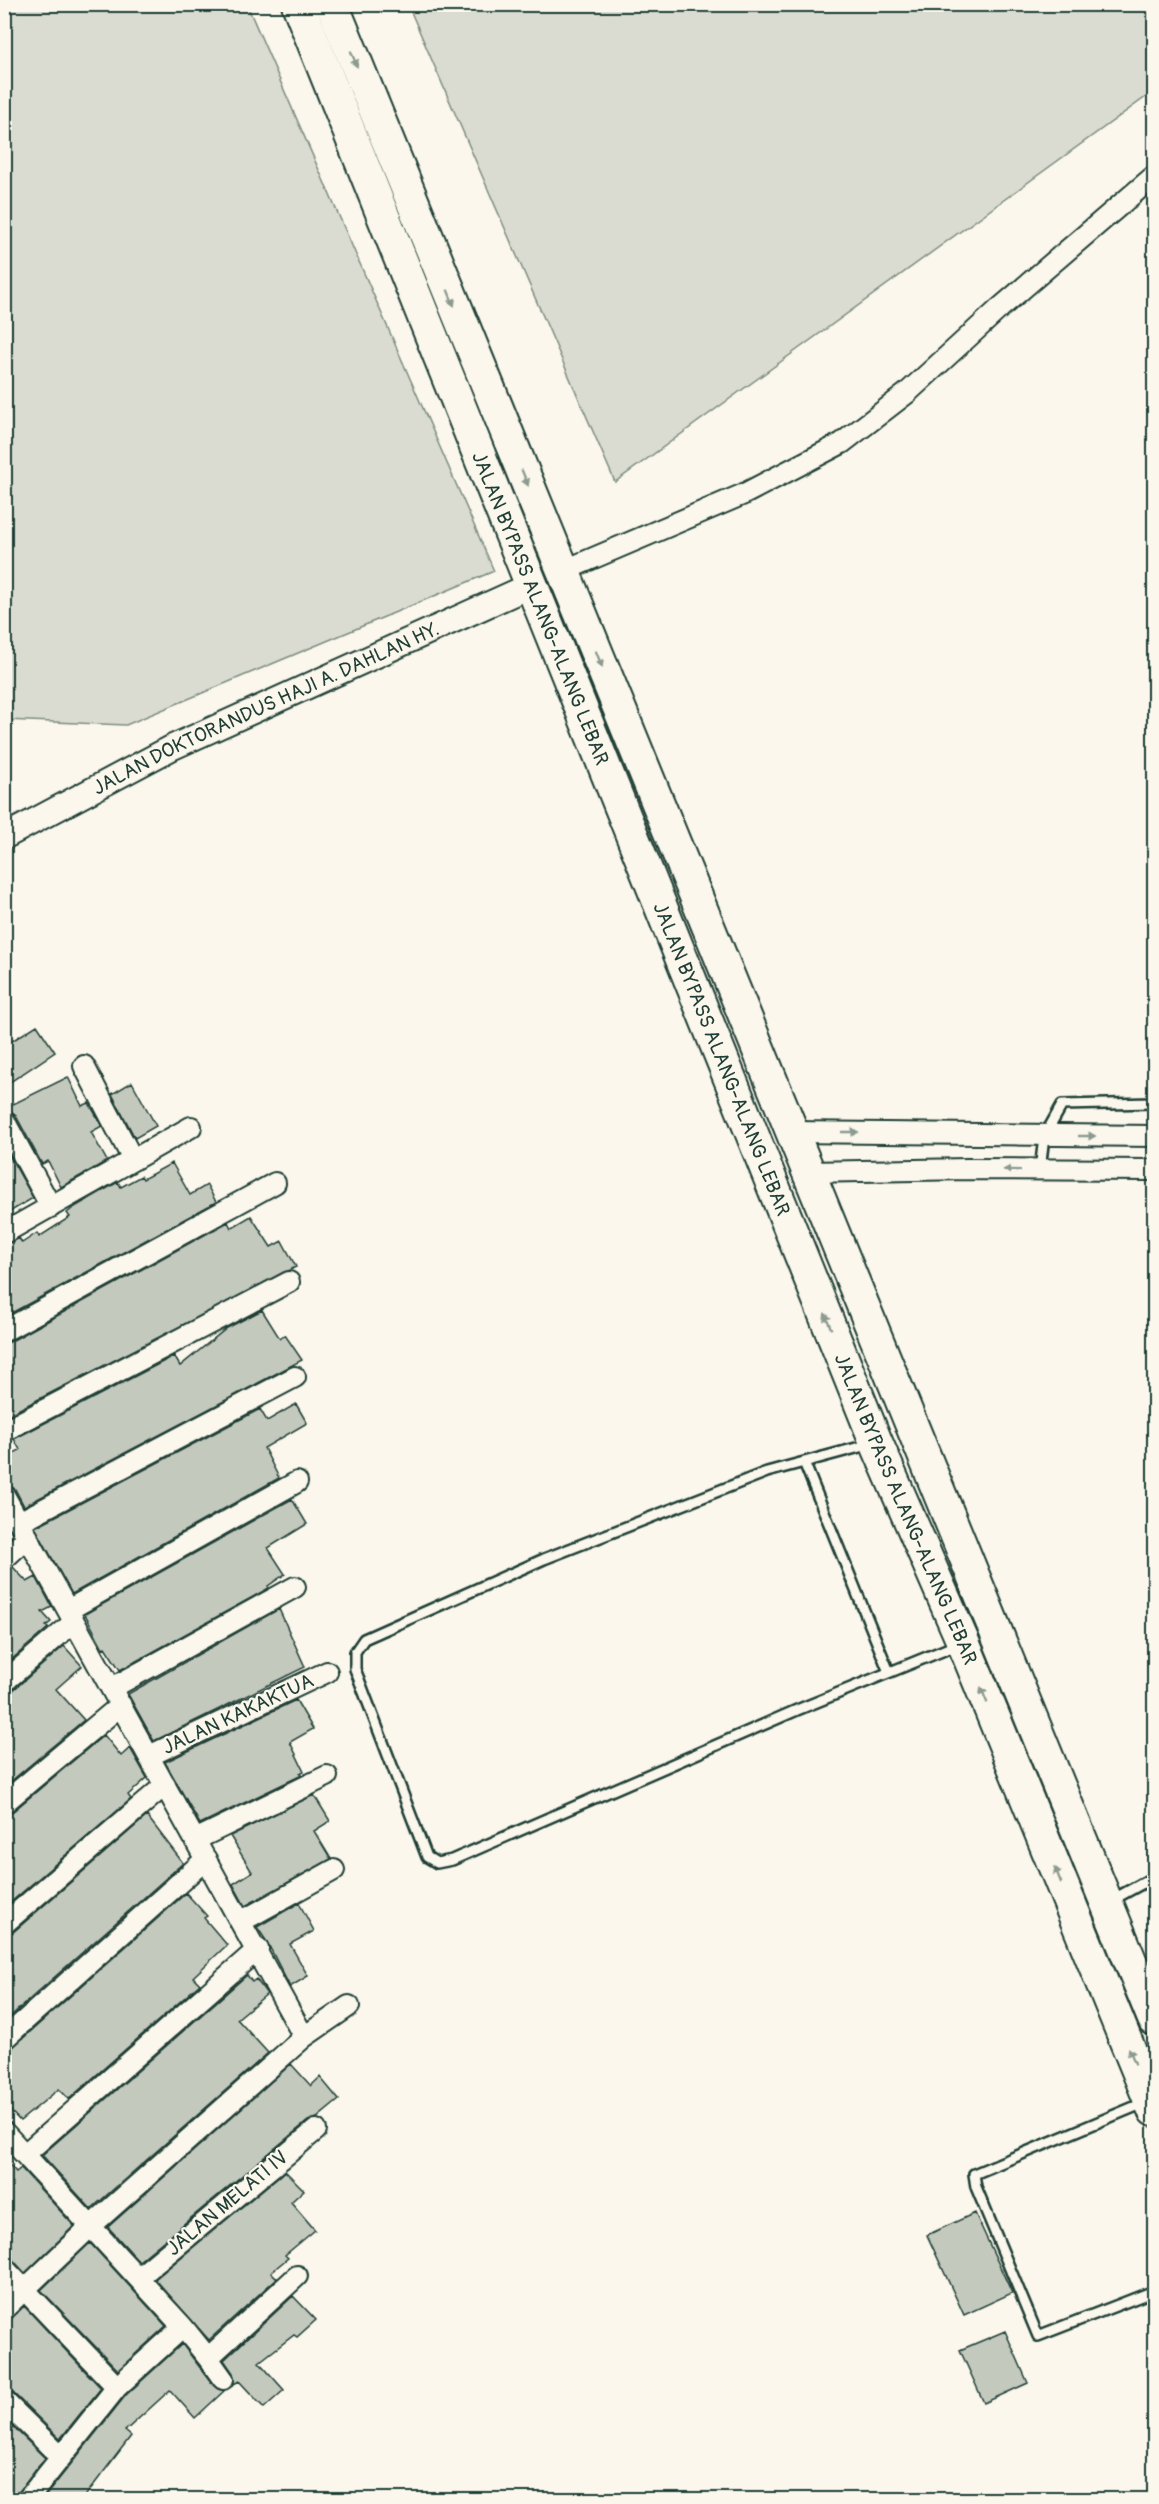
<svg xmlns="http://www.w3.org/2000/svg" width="1159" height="2504" font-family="Pangolin,sans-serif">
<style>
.green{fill:#dbdcd1;stroke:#7d8c82;stroke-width:1.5}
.building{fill:#c4c9be;stroke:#1f3d34;stroke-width:1.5}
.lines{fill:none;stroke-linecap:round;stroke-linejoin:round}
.service-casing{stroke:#1f3d34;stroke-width:14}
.minor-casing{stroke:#1f3d34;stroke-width:24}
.tertiary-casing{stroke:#1f3d34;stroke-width:28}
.trunk-casing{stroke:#1f3d34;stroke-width:36}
.service{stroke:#fbf7ec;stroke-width:9}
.minor{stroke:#fbf7ec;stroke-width:20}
.tertiary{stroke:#fbf7ec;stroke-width:24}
.trunk{stroke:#fbf7ec;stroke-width:32}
.oneway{fill:#8d9a90}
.labels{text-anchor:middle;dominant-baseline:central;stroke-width:4.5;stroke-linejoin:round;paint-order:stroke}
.street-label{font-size:20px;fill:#1f3d34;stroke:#fbf7ec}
</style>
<rect width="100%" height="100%" fill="#fbf7ec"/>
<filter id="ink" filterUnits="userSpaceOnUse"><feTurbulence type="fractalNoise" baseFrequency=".0167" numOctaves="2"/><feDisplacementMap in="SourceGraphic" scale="12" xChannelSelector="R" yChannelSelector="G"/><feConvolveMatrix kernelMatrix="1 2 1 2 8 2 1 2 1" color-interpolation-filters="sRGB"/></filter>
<g filter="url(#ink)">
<!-- green -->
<path class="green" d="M5 4 247 5 494 571 126 725 5 720Z
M408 5H1154V91L615 482Z"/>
<!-- building -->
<path class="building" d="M37 1025 55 1052 4 1086V1046Z
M68 1077 82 1106 89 1103 102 1126 91 1132 107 1161 61 1187 48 1161 42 1164 15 1114 5 1108Z
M132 1082 156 1126 135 1138 112 1094Z
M4 1146 33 1198 6 1214 8 1217 4 1219Z
M172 1163 190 1195 207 1185 216 1202 4 1317V1245L19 1238 22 1243 37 1233 39 1237 70 1217 67 1213 73 1208 118 1182 121 1187 141 1176 143 1179Z
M251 1216 271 1247 282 1241 296 1267 4 1417V1345L228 1222 231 1228Z
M262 1310 280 1339 285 1335 302 1360 24 1506 15 1489 7 1484 4 1458 20 1450 14 1439 174 1356 180 1366 227 1328Z
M296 1404 307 1423 264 1448 279 1478 72 1594 35 1527 260 1409 267 1421Z
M292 1499 307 1524 268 1548 285 1574 268 1586 269 1588 120 1670 105 1647 103 1648 85 1614Z
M13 1567 27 1582 36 1577 52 1607 42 1612 51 1622 46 1626 48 1628 4 1666V1571Z
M279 1609 305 1667 154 1741 128 1694Z
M64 1646 82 1666 56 1689 84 1720 4 1787V1694L12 1691Z
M296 1700 313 1729 290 1742 304 1771 300 1773 302 1775 200 1824 165 1762Z
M104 1735 121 1756 130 1748 147 1778 128 1795 131 1799 4 1908V1815L12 1812Z
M314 1795 330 1821 314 1831 331 1859 245 1906 233 1884 252 1872 230 1836Z
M147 1816 183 1863 4 2022V1936L12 1933Z
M186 1893 207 1916 204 1918 227 1945 193 1977 200 1984 69 2099 59 2089 20 2121 4 2104V2051L12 2048Z
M299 1903 314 1931 290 1944 308 1976 290 1987 267 1942 257 1927Z
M247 1975 252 1982 256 1979 267 1994 237 2019 268 2053 91 2209 42 2155Z
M291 2064 311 2086 320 2077 339 2100 317 2118 308 2121 139 2261 108 2227Z
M4 2159 16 2172 21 2168 74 2226 25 2273 12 2259 4 2256Z
M285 2171 304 2190 291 2202 315 2230 285 2255 288 2258 271 2272 277 2278 209 2340 155 2279Z
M975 2213 1012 2293 964 2315 927 2235Z
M90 2243 166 2326 118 2370 41 2290Z
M293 2296 316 2320 297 2337 294 2335 259 2362 284 2390 264 2408 239 2381 234 2384 233 2373 224 2360Z
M24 2306 101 2388 60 2439 12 2392 4 2389V2321L12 2318Z
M1005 2331 1028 2383 984 2403 960 2350Z
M182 2344 214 2386 224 2391 195 2418 170 2390 125 2431 131 2436 83 2499H43L126 2395Z
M4 2418 45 2458 18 2493 15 2499H4Z"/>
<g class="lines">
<defs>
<path id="service" d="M1040 1170 1044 1137 1062 1105 1154 1103
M871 1444 767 1472 544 1559 364 1639 355 1652V1669L427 1857 437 1863 452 1860 797 1710 959 1644
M804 1462 889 1672
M1112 1900 1154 1877
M1146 2102 974 2174 976 2187 1038 2336 1154 2291"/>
<path id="minor" d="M563 571 744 494 842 443 907 393 1000 308 1154 176
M84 1066 133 1160
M4 1120 51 1207
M791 1132 1154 1136
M808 1172 968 1169 1154 1170
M4 1233 191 1127
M4 1331 275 1183
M4 1431 289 1282
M4 1495 304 2037
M19 1522 295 1377
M4 1559 28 1537
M68 1610 297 1482
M4 1682 74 1622
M112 1688 295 1587
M149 1756 327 1672
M4 1803 121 1705
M195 1840 327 1776
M242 1921 334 1870
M4 1924 165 1785
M4 2039 206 1859
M4 2132 183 2327 208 2358
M25 2154 258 1949
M4 2268 117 2387
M139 2277 316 2130
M4 2309 92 2225 304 2037 349 2006
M223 2379 208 2358 297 2276
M4 2401 61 2457
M27 2500 117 2387 183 2327"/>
<g id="tertiary">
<path id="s1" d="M4 837 173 747 516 592"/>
</g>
<g id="trunk">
<path id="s2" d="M298 4 876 1442 963 1642 1154 2110"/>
<path d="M332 4 1154 2019"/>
</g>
</defs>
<!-- service casing -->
<use href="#service" class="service-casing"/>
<!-- minor casing -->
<use href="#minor" class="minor-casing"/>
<!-- tertiary casing -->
<use href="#tertiary" class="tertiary-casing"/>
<!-- trunk casing -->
<use href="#trunk" class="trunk-casing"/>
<!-- service -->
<use href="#service" class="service"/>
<!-- minor -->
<use href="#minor" class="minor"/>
<!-- tertiary -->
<use href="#tertiary" class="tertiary"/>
<!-- trunk -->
<use href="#trunk" class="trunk"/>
</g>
<!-- one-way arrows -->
<defs><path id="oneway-solid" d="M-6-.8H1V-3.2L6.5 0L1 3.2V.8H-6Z" transform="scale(1.5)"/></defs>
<g class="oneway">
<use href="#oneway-solid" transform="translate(354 59) rotate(68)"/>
<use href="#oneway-solid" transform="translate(451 298) rotate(68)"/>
<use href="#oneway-solid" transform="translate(525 478) rotate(68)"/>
<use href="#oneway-solid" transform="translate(599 659) rotate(68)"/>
<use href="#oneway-solid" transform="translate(850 1132)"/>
<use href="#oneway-solid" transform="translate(1087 1136)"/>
<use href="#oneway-solid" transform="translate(1012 1170) rotate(-179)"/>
<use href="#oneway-solid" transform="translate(828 1321) rotate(-112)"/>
<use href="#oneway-solid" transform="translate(984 1695) rotate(-112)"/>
<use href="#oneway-solid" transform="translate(1058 1875) rotate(-112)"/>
<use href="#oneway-solid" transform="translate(1132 2056) rotate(-112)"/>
</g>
</g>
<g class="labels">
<!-- street labels -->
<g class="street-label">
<text stroke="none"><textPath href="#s2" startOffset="651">JALAN BYPASS ALANG-ALANG LEBAR</textPath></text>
<text stroke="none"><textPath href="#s1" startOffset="292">JALAN DOKTORANDUS HAJI A. DAHLAN HY.</textPath></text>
<text stroke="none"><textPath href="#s2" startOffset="1137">JALAN BYPASS ALANG-ALANG LEBAR</textPath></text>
<text stroke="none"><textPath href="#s2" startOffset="1623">JALAN BYPASS ALANG-ALANG LEBAR</textPath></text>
<text transform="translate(238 1714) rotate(-25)">JALAN KAKAKTUA</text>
<text transform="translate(227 2203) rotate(-40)">JALAN MELATI IV</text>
</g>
</g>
<!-- margin -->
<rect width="1159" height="2504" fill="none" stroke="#fbf7ec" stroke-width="24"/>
<rect x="12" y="12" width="1135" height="2480" fill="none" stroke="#1f3d34" stroke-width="2" filter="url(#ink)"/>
</svg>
